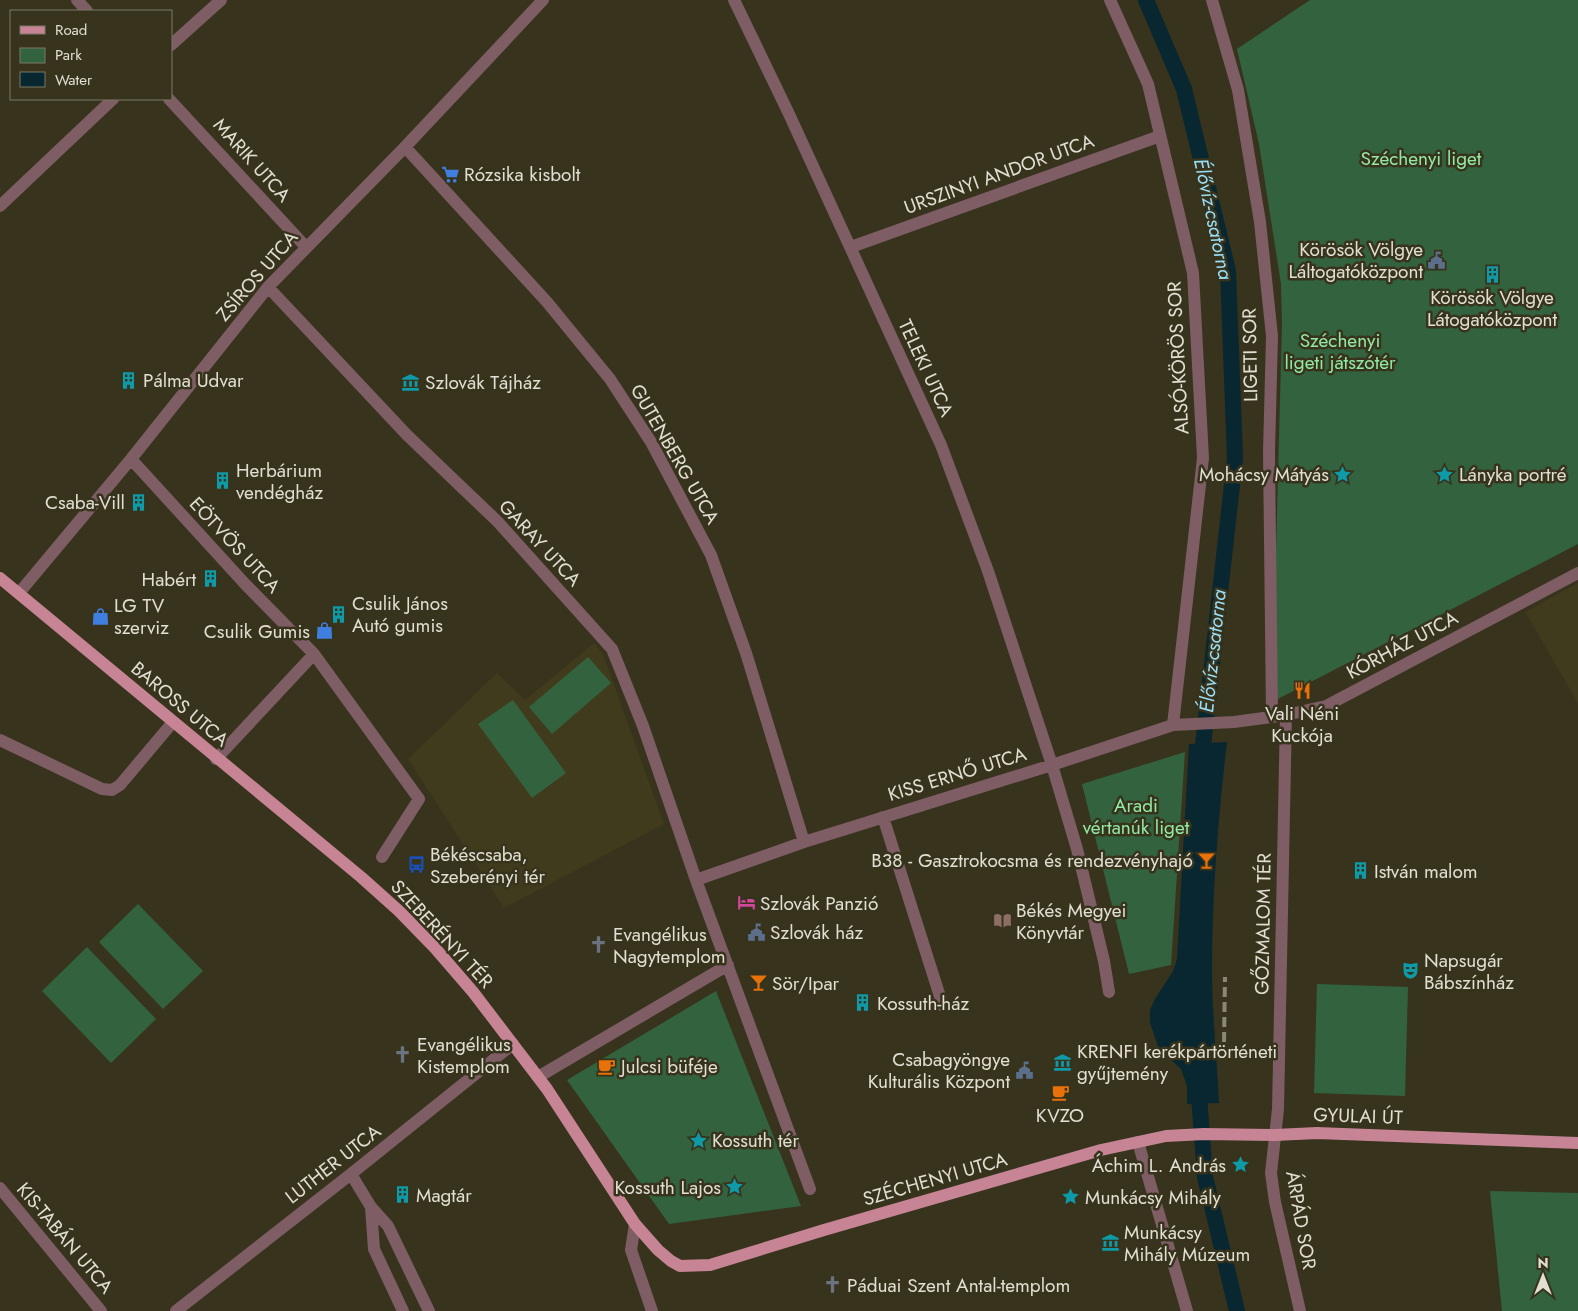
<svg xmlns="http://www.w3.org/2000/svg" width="1578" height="1311" font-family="Jost,sans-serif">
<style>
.built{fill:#403b1d}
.green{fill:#33633e}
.water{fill:#082730}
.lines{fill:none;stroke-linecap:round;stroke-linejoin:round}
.canal{stroke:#082730;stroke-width:16}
.minor{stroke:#7e5d64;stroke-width:12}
.primary{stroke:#c68494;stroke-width:12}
.rail{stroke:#8a8775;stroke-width:4;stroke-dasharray:10 5;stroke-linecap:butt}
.labels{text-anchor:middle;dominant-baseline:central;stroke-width:5;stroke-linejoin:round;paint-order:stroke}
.park-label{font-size:19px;fill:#91eaa4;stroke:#37331d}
.street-label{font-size:19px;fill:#e1dfd2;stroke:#37331d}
.poi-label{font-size:19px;fill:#e1dfd2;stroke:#37331d;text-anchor:start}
.water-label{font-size:20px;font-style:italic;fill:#99def7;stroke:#37331d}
</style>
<rect width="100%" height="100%" fill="#37331d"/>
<!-- built -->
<path class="built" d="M1578 583V703L1525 612Z
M594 643 603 654 664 824 504 908 408 759 497 673 525 700Z"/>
<!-- green -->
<path class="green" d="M1310 0H1578V544L1272 702 1282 324 1281 284 1259 144 1237 49Z
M588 657 611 683 552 734 529 707Z
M513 700 566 773 532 798 478 724Z
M1185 752 1171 965 1129 974 1082 784Z
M138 904 203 971 163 1009 99 942Z
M87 947 156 1019 111 1063 42 991Z
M1317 984 1408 987 1405 1096 1314 1093Z
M716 991 801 1206 669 1224 567 1080Z
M1490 1191 1578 1193V1311H1502Z"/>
<!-- water -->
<path class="water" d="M1227 742C1218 818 1212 894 1212 970 1212 1014 1217 1059 1219 1103L1187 1104V1086L1181 1069 1159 1049 1150 1023V1010L1155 999 1173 971 1177 959 1189 744Z"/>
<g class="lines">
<!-- canal -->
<path class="canal" d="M1146 0 1184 89 1228 271 1235 458 1201 763
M1198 1082 1205 1177 1237 1311"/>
<!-- minor -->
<path class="minor" d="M77 0 87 11
M734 0 789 114 941 445 988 571 1052 765 1077 849 1104 961 1109 992
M1110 0 1148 84 1193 273 1203 458 1173 725
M1212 0 1238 90 1260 222 1272 336 1269 452 1272 715
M171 45 221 0
M169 99 306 247
M405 147 547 302 610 379 651 442 711 555 746 653 804 842
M0 206 113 99
M851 247 1160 136
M268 287 407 435 498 522 612 649 643 726 696 880 810 1189
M131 459 246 585 314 654 216 759
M19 593 131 459 268 287 405 147 543 0
M314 654 419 799 382 857
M1286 715 1278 1109 1271 1173 1275 1202 1300 1311
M0 740 102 789 112 790 120 785 173 722
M883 817 943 1006
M696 880 804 842 1052 765 1173 725 1234 722 1286 715 1326 706 1578 573
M538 1077 728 965
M1138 1142 1187 1311
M351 1174 371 1207 388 1226 429 1311
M0 1188 101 1311
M371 1207 374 1249 403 1311
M635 1224 631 1250 652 1311
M176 1311 351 1174 513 1044"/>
<!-- primary -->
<path class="primary" d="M0 578 361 877 399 911 435 948 473 992 547 1089 635 1224 658 1250 671 1261 680 1266 710 1265 824 1230 1101 1150 1138 1142 1166 1136 1204 1134 1275 1135 1317 1133 1578 1143"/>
<!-- rail -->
<path class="rail" d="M1224 1042 1225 977"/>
</g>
<!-- icons -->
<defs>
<symbol id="supermarket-bare" viewBox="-9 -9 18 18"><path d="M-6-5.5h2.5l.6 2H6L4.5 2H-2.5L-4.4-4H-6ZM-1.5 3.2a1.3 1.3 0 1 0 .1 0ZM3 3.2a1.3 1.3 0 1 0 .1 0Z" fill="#3f7fe0" stroke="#37331d" stroke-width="2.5" paint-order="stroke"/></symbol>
<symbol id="civic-bare" viewBox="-9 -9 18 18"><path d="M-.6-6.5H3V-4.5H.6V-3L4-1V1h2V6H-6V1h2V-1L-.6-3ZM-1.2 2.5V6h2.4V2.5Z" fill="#5c6f8a" stroke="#37331d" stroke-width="2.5" paint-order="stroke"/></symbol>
<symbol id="building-bare" viewBox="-9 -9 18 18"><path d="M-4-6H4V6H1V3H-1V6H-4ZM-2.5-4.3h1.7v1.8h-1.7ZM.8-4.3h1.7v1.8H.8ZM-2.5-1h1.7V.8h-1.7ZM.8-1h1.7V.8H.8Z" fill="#0f9aa8" stroke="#37331d" stroke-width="2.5" paint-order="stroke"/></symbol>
<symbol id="museum-bare" viewBox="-9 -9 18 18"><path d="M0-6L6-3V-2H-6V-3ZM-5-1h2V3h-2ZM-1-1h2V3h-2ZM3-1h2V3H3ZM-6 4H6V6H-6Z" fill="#0f9aa8" stroke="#37331d" stroke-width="2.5" paint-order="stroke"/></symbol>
<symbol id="sight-bare" viewBox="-9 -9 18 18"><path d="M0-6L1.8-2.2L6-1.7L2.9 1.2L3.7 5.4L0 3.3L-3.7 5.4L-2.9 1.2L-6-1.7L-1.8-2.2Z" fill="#0f9aa8" stroke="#37331d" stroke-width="2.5" paint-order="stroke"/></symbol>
<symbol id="shop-bare" viewBox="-9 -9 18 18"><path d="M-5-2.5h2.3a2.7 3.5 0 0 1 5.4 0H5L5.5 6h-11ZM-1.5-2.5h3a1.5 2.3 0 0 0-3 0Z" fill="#3f7fe0" stroke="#37331d" stroke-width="2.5" paint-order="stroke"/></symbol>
<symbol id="restaurant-bare" viewBox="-9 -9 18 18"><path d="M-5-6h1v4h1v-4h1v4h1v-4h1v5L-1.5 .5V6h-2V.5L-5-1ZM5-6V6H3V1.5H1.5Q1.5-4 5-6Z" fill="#e8710a" stroke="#37331d" stroke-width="2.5" paint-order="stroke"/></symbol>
<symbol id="bar-bare" viewBox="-9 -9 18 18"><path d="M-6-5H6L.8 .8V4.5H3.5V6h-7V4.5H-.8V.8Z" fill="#e8710a" stroke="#37331d" stroke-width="2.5" paint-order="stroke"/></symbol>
<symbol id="bus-bare" viewBox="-9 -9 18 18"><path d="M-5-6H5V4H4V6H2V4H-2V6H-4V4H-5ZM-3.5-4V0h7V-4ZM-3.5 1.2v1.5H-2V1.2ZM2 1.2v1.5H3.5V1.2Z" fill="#1a4fb4" stroke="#37331d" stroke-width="2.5" paint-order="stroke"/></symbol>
<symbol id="hotel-bare" viewBox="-9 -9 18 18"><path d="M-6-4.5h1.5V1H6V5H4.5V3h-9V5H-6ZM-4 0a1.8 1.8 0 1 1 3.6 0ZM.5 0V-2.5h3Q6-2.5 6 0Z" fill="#d1479c" stroke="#37331d" stroke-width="2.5" paint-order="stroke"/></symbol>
<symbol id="library-bare" viewBox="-9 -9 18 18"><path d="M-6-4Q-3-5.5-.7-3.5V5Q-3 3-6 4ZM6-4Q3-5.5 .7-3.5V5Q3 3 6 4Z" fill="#8d6e63" stroke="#37331d" stroke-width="2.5" paint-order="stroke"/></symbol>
<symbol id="church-bare" viewBox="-9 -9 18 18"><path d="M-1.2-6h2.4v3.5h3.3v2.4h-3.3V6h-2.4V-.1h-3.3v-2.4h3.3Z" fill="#6b7280" stroke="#37331d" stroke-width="2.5" paint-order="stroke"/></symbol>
<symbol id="theatre-bare" viewBox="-9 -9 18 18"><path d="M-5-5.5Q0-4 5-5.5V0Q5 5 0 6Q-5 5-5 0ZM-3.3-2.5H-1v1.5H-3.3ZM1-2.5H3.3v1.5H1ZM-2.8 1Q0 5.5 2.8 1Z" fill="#0f9aa8" stroke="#37331d" stroke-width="2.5" paint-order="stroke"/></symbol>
<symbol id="cafe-bare" viewBox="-9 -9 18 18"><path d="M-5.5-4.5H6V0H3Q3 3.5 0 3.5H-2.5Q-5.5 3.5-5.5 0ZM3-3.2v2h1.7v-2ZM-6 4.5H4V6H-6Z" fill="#e8710a" stroke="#37331d" stroke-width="2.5" paint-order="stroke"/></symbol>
</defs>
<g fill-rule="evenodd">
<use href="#supermarket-bare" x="438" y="162" width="25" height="25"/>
<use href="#civic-bare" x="1424" y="248" width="25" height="25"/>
<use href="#building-bare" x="1480" y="262" width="25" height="25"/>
<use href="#building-bare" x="116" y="368" width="25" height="25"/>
<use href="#museum-bare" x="398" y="370" width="25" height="25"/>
<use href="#sight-bare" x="1330" y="462" width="25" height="25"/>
<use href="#sight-bare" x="1432" y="462" width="25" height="25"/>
<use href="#building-bare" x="210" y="468" width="25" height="25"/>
<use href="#building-bare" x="126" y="490" width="25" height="25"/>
<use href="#building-bare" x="198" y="566" width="25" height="25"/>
<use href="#building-bare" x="326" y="602" width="25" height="25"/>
<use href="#shop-bare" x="88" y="604" width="25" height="25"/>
<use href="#shop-bare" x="312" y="618" width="25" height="25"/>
<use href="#restaurant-bare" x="1290" y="678" width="25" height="25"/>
<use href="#bar-bare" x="1194" y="848" width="25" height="25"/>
<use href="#bus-bare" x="404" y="852" width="25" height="25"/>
<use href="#building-bare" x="1348" y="858" width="25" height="25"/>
<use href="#hotel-bare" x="734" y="890" width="25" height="25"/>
<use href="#library-bare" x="990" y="908" width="25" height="25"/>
<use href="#civic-bare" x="744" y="920" width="25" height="25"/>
<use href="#church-bare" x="586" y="932" width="25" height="25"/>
<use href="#theatre-bare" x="1398" y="958" width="25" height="25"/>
<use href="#bar-bare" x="746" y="970" width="25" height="25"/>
<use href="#building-bare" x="850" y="990" width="25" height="25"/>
<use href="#church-bare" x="390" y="1042" width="25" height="25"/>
<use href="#museum-bare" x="1050" y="1050" width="25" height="25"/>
<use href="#cafe-bare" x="594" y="1054" width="25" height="25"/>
<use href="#civic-bare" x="1012" y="1058" width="25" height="25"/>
<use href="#cafe-bare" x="1048" y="1080" width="25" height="25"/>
<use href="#sight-bare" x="686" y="1128" width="25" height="25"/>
<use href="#sight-bare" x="1228" y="1152" width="25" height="25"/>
<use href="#sight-bare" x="722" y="1174" width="25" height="25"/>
<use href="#building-bare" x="390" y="1182" width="25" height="25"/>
<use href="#sight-bare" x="1058" y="1184" width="25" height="25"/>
<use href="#museum-bare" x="1098" y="1230" width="25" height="25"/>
<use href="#church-bare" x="820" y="1272" width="25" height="25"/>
</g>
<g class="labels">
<!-- park labels -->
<g class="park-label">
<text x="1421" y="158">Széchenyi liget</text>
<text x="1340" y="340">Széchenyi<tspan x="1340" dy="22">ligeti játszótér</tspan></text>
<text x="1136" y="805">Aradi<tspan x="1136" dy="22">vértanúk liget</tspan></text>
</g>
<!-- street labels -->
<g class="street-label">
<text transform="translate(252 160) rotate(48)">MARIK UTCA</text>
<text transform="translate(999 174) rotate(-20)">URSZINYI ANDOR UTCA</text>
<text transform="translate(257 276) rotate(-49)">ZSÍROS UTCA</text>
<text transform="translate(1250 355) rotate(-91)">LIGETI SOR</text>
<text transform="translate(1178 358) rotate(-93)">ALSÓ-KÖRÖS SOR</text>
<text transform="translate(926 368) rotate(65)">TELEKI UTCA</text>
<text transform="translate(675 454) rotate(60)">GUTENBERG UTCA</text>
<text transform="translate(540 543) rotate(47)">GARAY UTCA</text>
<text transform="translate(235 545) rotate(47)">EÖTVÖS UTCA</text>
<text transform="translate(1402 645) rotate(-28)">KÓRHÁZ UTCA</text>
<text transform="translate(180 704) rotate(40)">BAROSS UTCA</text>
<text transform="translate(957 774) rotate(-17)">KISS ERNŐ UTCA</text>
<text transform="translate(1263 924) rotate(-89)">GŐZMALOM TÉR</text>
<text transform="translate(442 934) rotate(47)">SZEBERÉNYI TÉR</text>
<text transform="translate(1358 1116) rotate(2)">GYULAI ÚT</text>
<text transform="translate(333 1164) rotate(-38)">LUTHER UTCA</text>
<text transform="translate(935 1179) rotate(-16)">SZÉCHENYI UTCA</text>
<text transform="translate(1301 1220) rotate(80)">ÁRPÁD SOR</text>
<text transform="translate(65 1238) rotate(50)">KIS-TABÁN UTCA</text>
</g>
<!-- poi labels -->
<g class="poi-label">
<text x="464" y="174">Rózsika kisbolt</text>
<text x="1423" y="249" text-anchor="end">Körösök Völgye<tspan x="1423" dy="22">Láltogatóközpont</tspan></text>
<text x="1492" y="297" text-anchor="middle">Körösök Völgye<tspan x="1492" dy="22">Látogatóközpont</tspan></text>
<text x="143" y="380">Pálma Udvar</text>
<text x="425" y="382">Szlovák Tájház</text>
<text x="236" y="470">Herbárium<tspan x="236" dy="22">vendégház</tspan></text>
<text x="1329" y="474" text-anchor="end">Mohácsy Mátyás</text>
<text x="1459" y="474">Lányka portré</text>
<text x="125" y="502" text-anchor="end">Csaba-Vill</text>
<text x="196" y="579" text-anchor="end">Habért</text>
<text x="352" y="603">Csulik János<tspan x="352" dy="22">Autó gumis</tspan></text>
<text x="114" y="605">LG TV<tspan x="114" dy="22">szerviz</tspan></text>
<text x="310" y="631" text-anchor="end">Csulik Gumis</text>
<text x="1302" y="713" text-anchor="middle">Vali Néni<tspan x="1302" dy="22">Kuckója</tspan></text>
<text x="430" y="854">Békéscsaba,<tspan x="430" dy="22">Szeberényi tér</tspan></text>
<text x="1193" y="860" text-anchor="end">B38 - Gasztrokocsma és rendezvényhajó</text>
<text x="1374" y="871">István malom</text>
<text x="760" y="903">Szlovák Panzió</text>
<text x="1016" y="910">Békés Megyei<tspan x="1016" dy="22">Könyvtár</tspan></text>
<text x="770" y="932">Szlovák ház</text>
<text x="613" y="934">Evangélikus<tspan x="613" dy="22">Nagytemplom</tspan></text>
<text x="1424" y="960">Napsugár<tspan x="1424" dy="22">Bábszínház</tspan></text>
<text x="772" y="983">Sör/Ipar</text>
<text x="877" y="1003">Kossuth-ház</text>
<text x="417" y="1044">Evangélikus<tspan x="417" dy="22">Kistemplom</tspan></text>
<text x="1077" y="1051">KRENFI kerékpártörténeti<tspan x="1077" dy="22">gyűjtemény</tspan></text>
<text x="1010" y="1059" text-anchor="end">Csabagyöngye<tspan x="1010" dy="22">Kulturális Központ</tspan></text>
<text x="621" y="1066">Julcsi büféje</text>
<text x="1060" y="1115" text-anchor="middle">KVZO</text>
<text x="712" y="1140">Kossuth tér</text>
<text x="1226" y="1165" text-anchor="end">Áchim L. András</text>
<text x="721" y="1187" text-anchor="end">Kossuth Lajos</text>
<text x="416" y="1195">Magtár</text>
<text x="1085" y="1197">Munkácsy Mihály</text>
<text x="1124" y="1232">Munkácsy<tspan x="1124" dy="22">Mihály Múzeum</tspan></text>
<text x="847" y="1285">Páduai Szent Antal-templom</text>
</g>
<!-- water labels -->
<g class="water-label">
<text transform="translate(1213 219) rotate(78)">Élővíz-csatorna</text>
<text transform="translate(1213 651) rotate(-84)">Élővíz-csatorna</text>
</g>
</g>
<!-- legend -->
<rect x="10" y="10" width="162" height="90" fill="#37331d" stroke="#7b7865"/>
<rect x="20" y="26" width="25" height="8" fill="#c68494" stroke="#7b7865"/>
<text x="55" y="35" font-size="15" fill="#e1dfd2">Road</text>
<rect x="20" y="48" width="25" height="15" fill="#33633e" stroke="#7b7865"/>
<text x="55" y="60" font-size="15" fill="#e1dfd2">Park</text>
<rect x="20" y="72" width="25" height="15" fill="#082730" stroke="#7b7865"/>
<text x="55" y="85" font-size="15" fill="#e1dfd2">Water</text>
<!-- north arrow -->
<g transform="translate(1543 1276)" stroke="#37331d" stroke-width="4" paint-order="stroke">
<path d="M0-4L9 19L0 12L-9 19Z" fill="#e1dfd2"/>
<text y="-8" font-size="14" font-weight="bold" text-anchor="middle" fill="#e1dfd2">N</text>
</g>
</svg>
